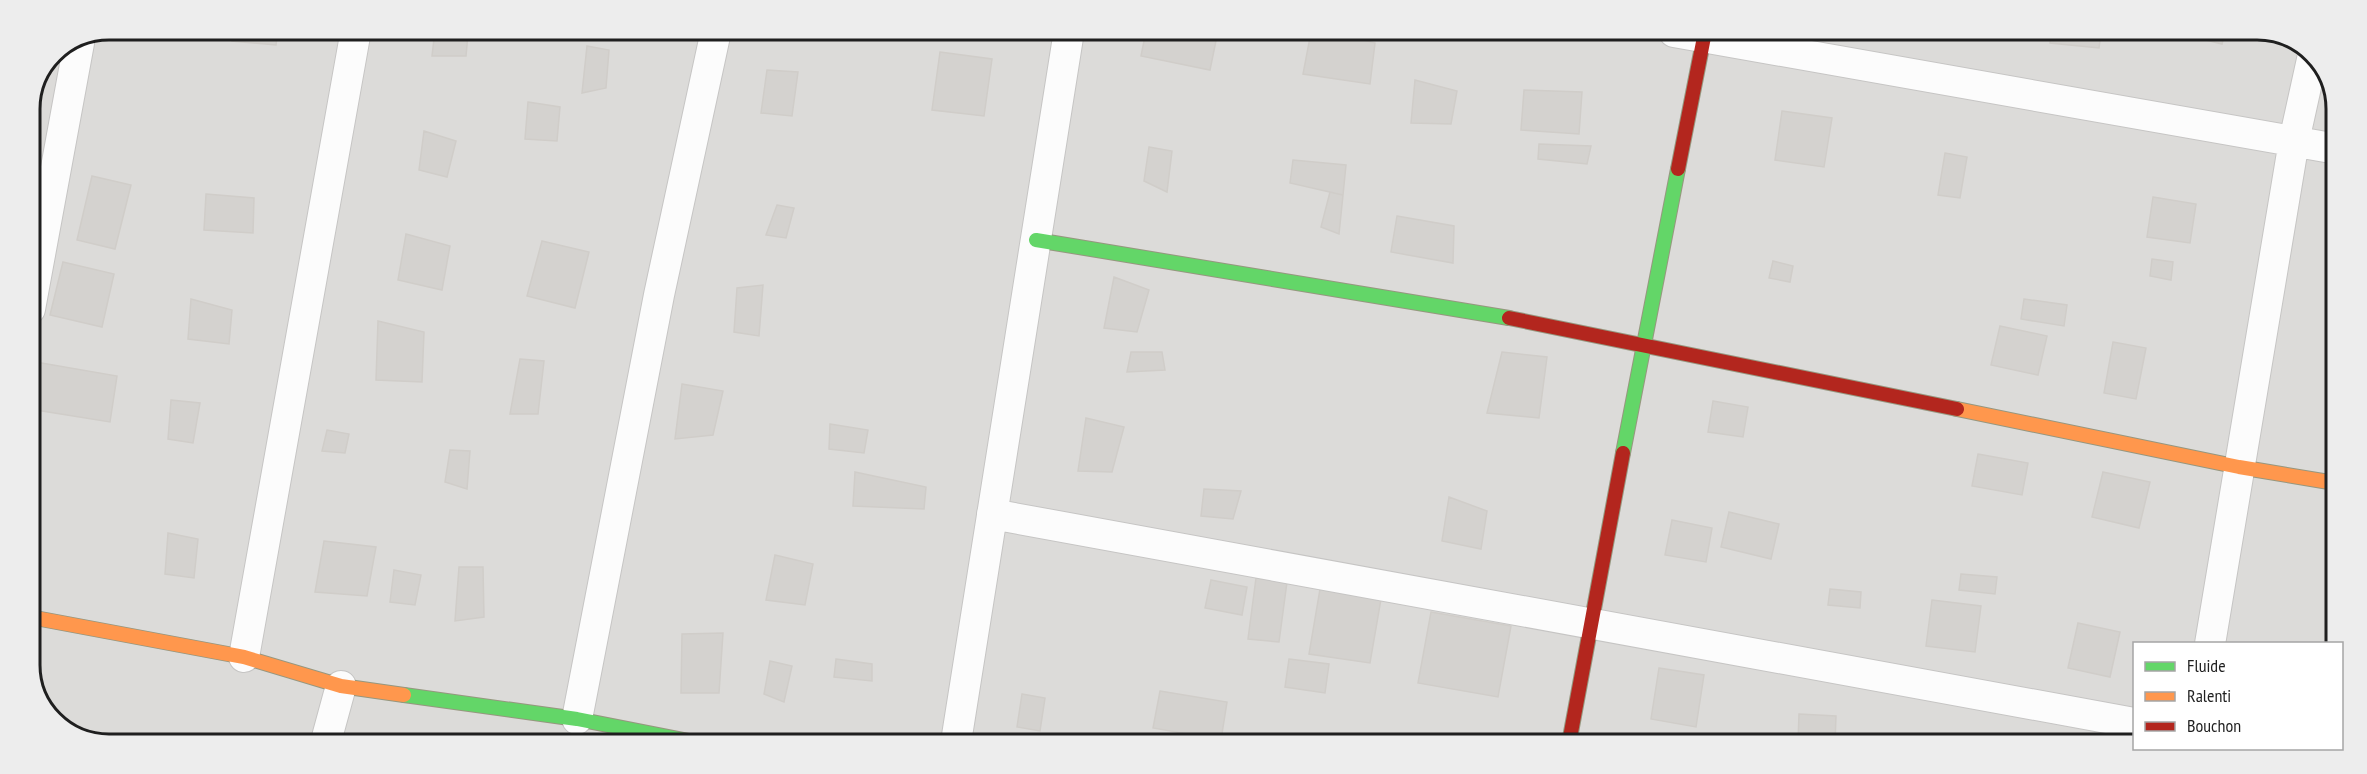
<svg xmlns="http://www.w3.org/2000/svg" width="2367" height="774" font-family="'PT Sans Narrow',sans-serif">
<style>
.residential{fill:#dcdbd9}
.building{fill:#d4d2cf;stroke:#d0cdc9;stroke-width:1.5}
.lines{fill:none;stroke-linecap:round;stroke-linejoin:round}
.street-casing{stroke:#c6c5c4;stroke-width:32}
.fast-casing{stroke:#96977f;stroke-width:16}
.slow-casing{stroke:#96977f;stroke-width:16}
.jam-casing{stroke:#96977f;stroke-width:16}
.street{stroke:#fcfcfc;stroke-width:30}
.fast{stroke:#63d668;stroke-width:14}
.slow{stroke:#ff974d;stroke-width:14}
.jam{stroke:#b3261e;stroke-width:14}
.rim{fill:none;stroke:#1f1f1f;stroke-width:3}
</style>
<rect width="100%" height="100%" fill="#edebe8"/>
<!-- residential -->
<path class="residential" d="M110 30 2278 33 2317 57 2337 104 2334 643 2134 644V744L89 741 50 717 30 670V109L54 53Z"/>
<!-- building -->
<path class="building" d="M234 30H278L276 45 232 41Z
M435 30 468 34 466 56H432Z
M1146 31H1218L1210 70 1141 56Z
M1311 32H1332L1375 43 1370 84 1303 74Z
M2051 33H2101L2099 48 2050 43Z
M2178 33H2225L2222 44Z
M587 46 609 50 606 88 582 93Z
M940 52 992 59 984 116 932 110Z
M767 70 798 72 792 116 761 113Z
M1415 80 1457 91 1451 124 1411 123Z
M1524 90 1582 92 1579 134 1521 130Z
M528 102 560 107 557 141 525 139Z
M1782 111 1832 118 1824 167 1775 160Z
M424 131 456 141 447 177 419 170Z
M1539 144 1591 146 1587 164 1538 159Z
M1149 147 1172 151 1167 192 1144 181Z
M1945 153 1967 157 1960 198 1938 195Z
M1293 160 1346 165 1343 195 1290 183Z
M92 176 131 185 115 249 77 240Z
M1330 192 1343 195 1339 234 1321 227Z
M206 194 254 198 253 233 204 230Z
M2153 197 2196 204 2190 243 2147 237Z
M777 205 794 208 786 238 766 235Z
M1397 216 1454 226 1453 263 1391 252Z
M406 234 450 246 442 290 398 280Z
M542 241 589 252 575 308 527 296Z
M2152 259 2173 262 2171 280 2150 276Z
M1773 261 1793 266 1790 282 1769 278Z
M63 262 114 274 102 327 50 315Z
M1114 277 1149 290 1137 332 1104 328Z
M763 285 759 336 734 332 737 288Z
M191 299 232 310 229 344 188 339Z
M2024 299 2067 305 2064 326 2021 319Z
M378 321 424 332 422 382 376 380Z
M2000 326 2047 336 2038 375 1991 365Z
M2113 342 2146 348 2136 399 2104 393Z
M1131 352H1162L1165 370 1127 372Z
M1502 352 1547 357 1539 418 1487 413Z
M520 359 544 361 538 414H510Z
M30 361 117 376 110 422 30 409Z
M682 384 723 391 713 435 675 439Z
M171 400 200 403 193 443 168 439Z
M1713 401 1748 407 1743 437 1708 432Z
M1086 418 1124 427 1112 472 1078 471Z
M830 424 868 430 864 453 829 449Z
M327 430 349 434 345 453 322 451Z
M450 450 470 451 467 489 445 482Z
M1978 454 2028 463 2022 495 1972 486Z
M855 472 926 487 924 509 853 506Z
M2103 472 2150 482 2139 528 2092 517Z
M1204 489 1241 491 1233 519 1201 516Z
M1449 497 1487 511 1481 549 1442 541Z
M1729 512 1779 524 1771 559 1721 547Z
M1672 520 1712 528 1706 562 1665 555Z
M168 533 198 539 194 578 165 574Z
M324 541 376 547 367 596 315 592Z
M775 555 813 564 805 605 766 600Z
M459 567H483L484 617 455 621Z
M394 570 421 575 415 605 390 602Z
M1961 574 1997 577 1995 594 1959 590Z
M1256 578 1287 582 1279 642 1248 639Z
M1211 580 1247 587 1242 615 1205 608Z
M1320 589 1381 599 1370 663 1309 654Z
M1830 589 1861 592 1860 608 1828 605Z
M1932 600 1981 606 1975 652 1926 646Z
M1431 612 1511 626 1498 697 1418 683Z
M2078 623 2120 632 2110 677 2068 668Z
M723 633 719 693H681L682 634Z
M836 659 872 664V681L834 677Z
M1289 659 1329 664 1325 693 1285 687Z
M770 661 792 666 784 702 764 694Z
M1659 668 1704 675 1696 727 1651 719Z
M1160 691 1227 702 1221 740 1153 728Z
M1022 694 1045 698 1040 731 1017 727Z
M1799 714 1836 716 1835 743H1798Z"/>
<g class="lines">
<defs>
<path id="street" d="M1674 32 2337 149
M30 309 79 43
M992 514 2134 723
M2210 644 2294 141 2313 55
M244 657 356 30
M577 719 659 295 716 31
M326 741 341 686
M956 742 1069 31"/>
<path id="fast" d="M1036 240 1509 318
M1623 453 1678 169
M404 695 577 719 694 742"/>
<path id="slow" d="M1957 409 2239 467 2335 483
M30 617 244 657 341 686 404 695"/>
<path id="jam" d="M1678 169 1705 32
M1509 318 1957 409
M1569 743 1623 453"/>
</defs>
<!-- street casing -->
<use href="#street" class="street-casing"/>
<!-- fast casing -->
<use href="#fast" class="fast-casing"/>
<!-- slow casing -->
<use href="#slow" class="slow-casing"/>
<!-- jam casing -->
<use href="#jam" class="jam-casing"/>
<!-- street -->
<use href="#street" class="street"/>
<!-- fast -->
<use href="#fast" class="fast"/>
<!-- slow -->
<use href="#slow" class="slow"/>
<!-- jam -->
<use href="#jam" class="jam"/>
</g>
<!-- crop -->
<path d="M0 0H2367V774H0ZM109 40H2257A69 69 0 0 1 2326 109V665A69 69 0 0 1 2257 734H109A69 69 0 0 1 40 665V109A69 69 0 0 1 109 40Z" fill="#ededed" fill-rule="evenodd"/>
<path class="rim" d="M109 40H2257A69 69 0 0 1 2326 109V665A69 69 0 0 1 2257 734H109A69 69 0 0 1 40 665V109A69 69 0 0 1 109 40Z"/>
<!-- legend -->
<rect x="2133" y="642" width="210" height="108" fill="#ffffff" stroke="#a5a5a5" stroke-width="1.5"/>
<rect x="2145" y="662" width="30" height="9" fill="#63d668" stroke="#a5a5a5" stroke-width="1.5"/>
<text x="2187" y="672" font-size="18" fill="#1f1f1f">Fluide</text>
<rect x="2145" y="692" width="30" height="9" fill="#ff974d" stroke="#a5a5a5" stroke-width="1.5"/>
<text x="2187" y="702" font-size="18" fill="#1f1f1f">Ralenti</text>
<rect x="2145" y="722" width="30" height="9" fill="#b3261e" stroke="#a5a5a5" stroke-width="1.5"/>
<text x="2187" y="732" font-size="18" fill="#1f1f1f">Bouchon</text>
</svg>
